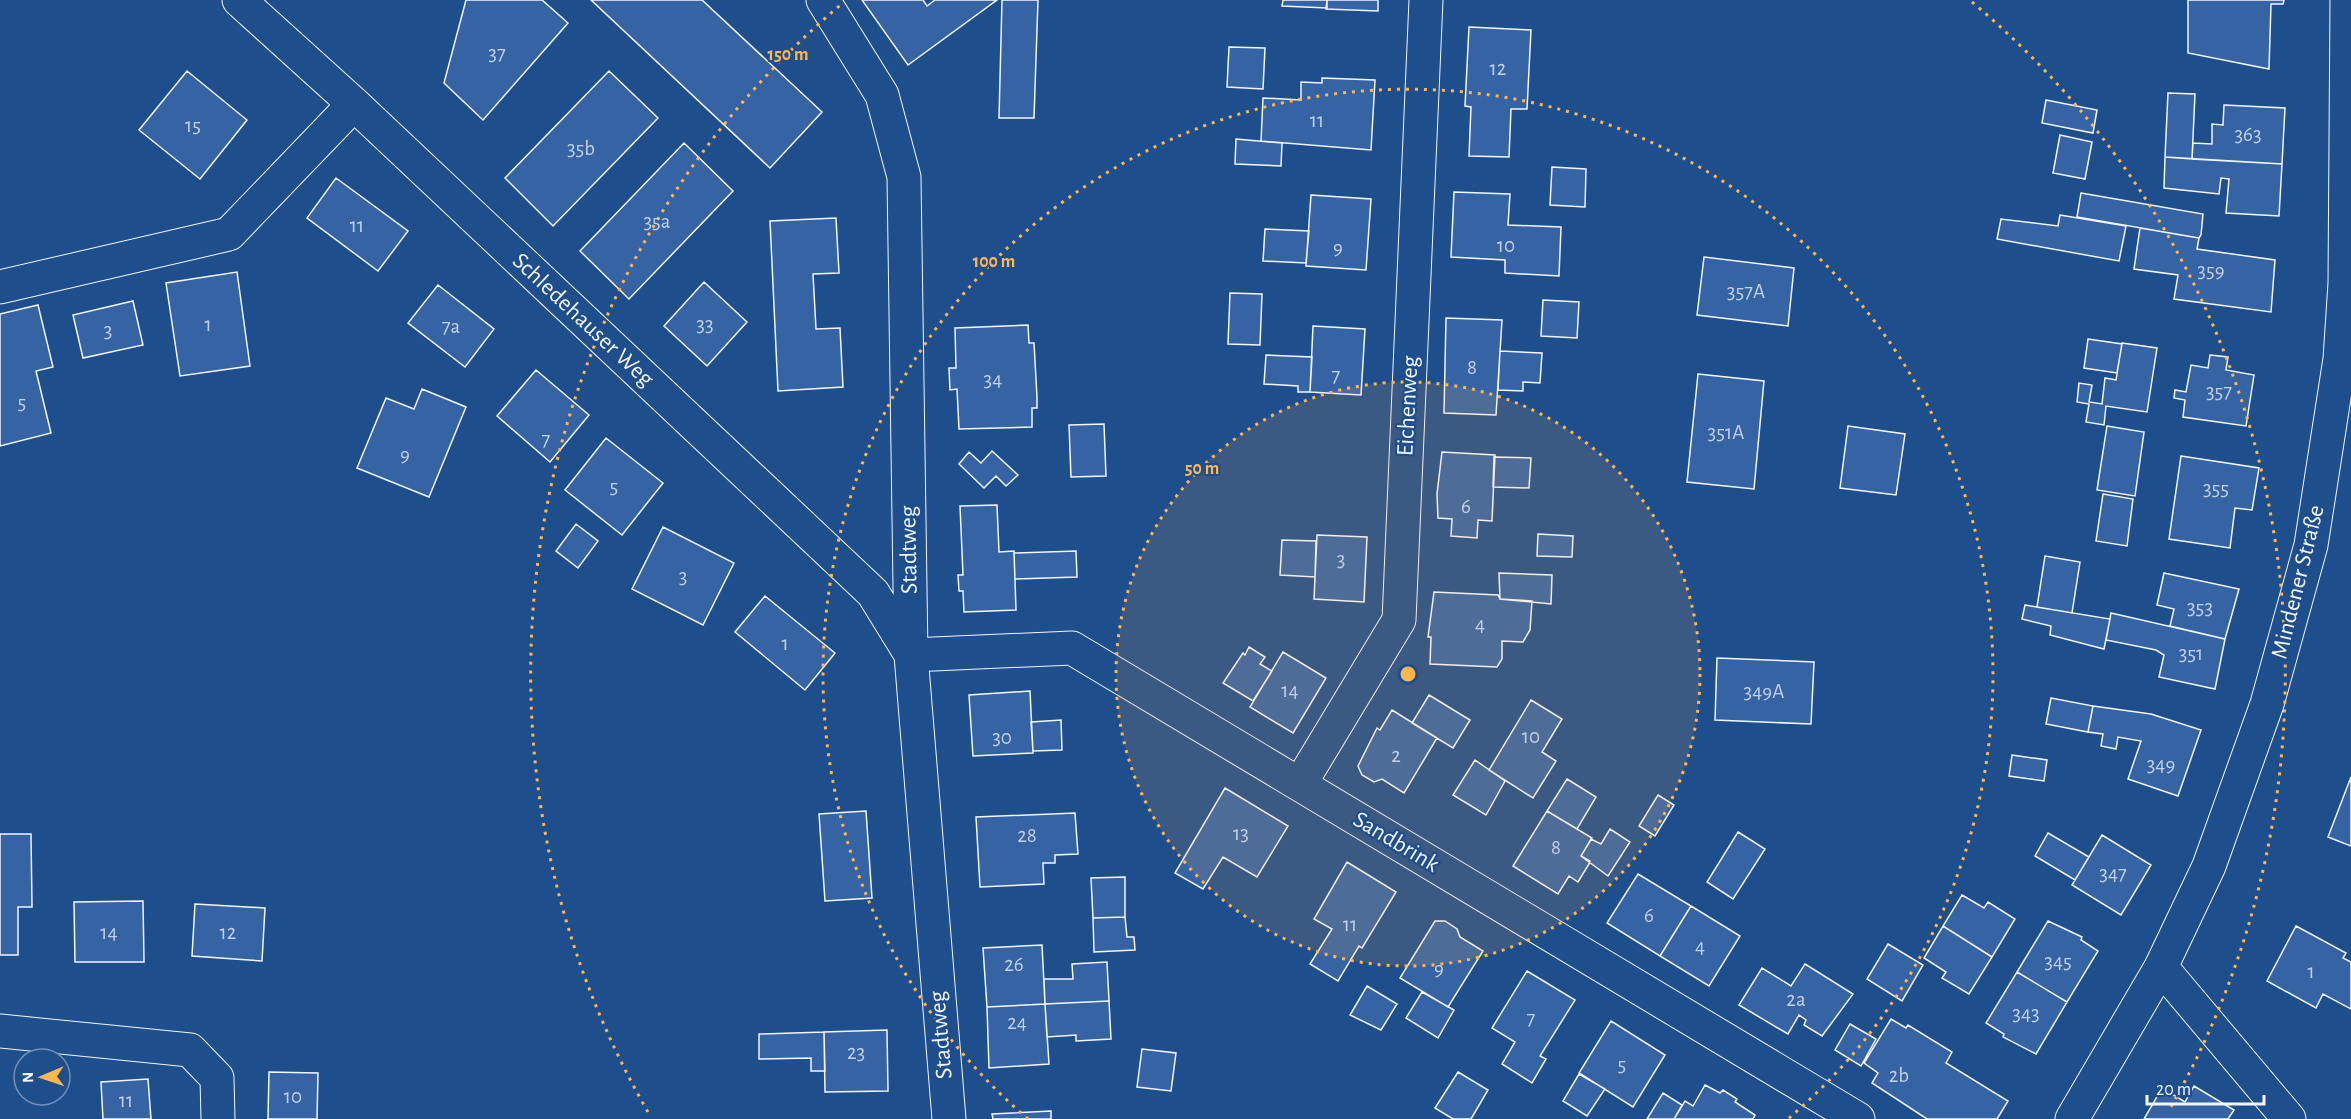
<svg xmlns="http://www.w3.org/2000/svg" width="2351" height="1119" font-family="'Alegreya Sans',sans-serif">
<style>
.building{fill:#3563a3;stroke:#f2f6ff;stroke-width:1.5}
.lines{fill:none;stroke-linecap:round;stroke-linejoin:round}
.street-casing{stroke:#f2f6ff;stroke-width:35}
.secondary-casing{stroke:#f2f6ff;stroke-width:35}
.street{stroke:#1f4e8c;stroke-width:33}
.secondary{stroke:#1f4e8c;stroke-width:33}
.ring{fill:none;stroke:#ffb74d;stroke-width:3;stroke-dasharray:3 6}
.labels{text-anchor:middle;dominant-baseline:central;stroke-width:4.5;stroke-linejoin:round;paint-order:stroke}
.number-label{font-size:21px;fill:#c3d1e8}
.street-label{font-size:24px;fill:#f2f6ff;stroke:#1f4e8c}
.centre{fill:#ffb74d;stroke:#1f4e8c;stroke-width:3}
.ring-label{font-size:18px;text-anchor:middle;font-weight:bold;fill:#ffb74d;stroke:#1f4e8c;stroke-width:4.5;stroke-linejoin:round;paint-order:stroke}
</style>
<rect width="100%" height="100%" fill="#1f4e8c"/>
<!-- building -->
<path class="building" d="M466 0H542L568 23 483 120 444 83Z
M591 0H702L822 112 770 168Z
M862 0H923L927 6 935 0H997L908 65Z
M1002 0H1038L1034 118H999Z
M1283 0H1327V8L1282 6Z
M1327 0H1378V11L1326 9Z
M2188 0H2284L2283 4H2271L2269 69 2188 53Z
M1469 27 1531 30 1527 109H1511L1509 157 1469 156 1471 107 1465 106Z
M1229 47 1265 48 1263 89 1227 87Z
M187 71 247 120 200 179 139 130Z
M609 71 658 118 553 226 505 178Z
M1322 78 1375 80 1371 150 1261 141 1263 98 1301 100V82L1322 83Z
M2168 93 2195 94 2192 159 2165 157Z
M2046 100 2097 110 2093 133 2042 123Z
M2224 105 2285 108 2282 164 2192 159 2193 143 2212 144V124L2223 125Z
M2060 135 2092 142 2085 179 2053 173Z
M1236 139 1282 143 1281 166 1235 164Z
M684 143 733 191 629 299 580 251Z
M2165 157 2282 164 2279 216 2226 213 2229 179 2221 178 2219 194 2164 188Z
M1552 167 1586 169 1585 207 1550 205Z
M336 178 408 231 378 271 307 218Z
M1454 192 1510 194 1508 225 1561 227 1559 276 1505 273V260L1451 257Z
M2081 193 2203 214 2201 235 2199 238 2077 217Z
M1311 195 1371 199 1366 270 1306 266Z
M2060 215 2126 226 2119 261 1997 239 2001 219 2058 226Z
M836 218 839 273 813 274 816 329 840 328 843 387 778 391 770 221Z
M2140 228 2199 238 2197 249 2275 260 2271 312 2174 299 2178 275 2134 269Z
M1265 229 1309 231 1306 263 1263 261Z
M1704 257 1794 268 1788 326 1697 315Z
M237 272 250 366 180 376 166 283Z
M704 282 747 322 707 366 664 326Z
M438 285 494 329 465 367 408 323Z
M1230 293 1262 294 1260 345 1228 344Z
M1543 300 1579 302 1577 338 1541 336Z
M133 301 143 345 83 358 73 315Z
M38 305 53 367 36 371 51 433 0 446V314Z
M1446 318 1502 320 1496 415 1444 413Z
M1028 325 1029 343H1034L1037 397V408H1032V427L959 429 957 389 950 390 949 368H956L955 328Z
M1313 326 1365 329 1361 395 1310 392Z
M2088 339 2122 344 2117 373 2084 368Z
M2122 343 2157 348 2147 412 2106 406 2104 425 2086 422 2089 404 2077 402 2079 383 2092 385 2089 402 2102 404 2105 378 2116 380Z
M1500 351 1542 353 1540 383 1523 382V391L1498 390Z
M1266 355 1312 357 1310 392H1298V386L1264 384Z
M2210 355 2228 357 2226 370 2254 375 2246 426 2183 417 2185 400 2174 398 2175 390 2186 392 2191 365 2208 368Z
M536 370 589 415 550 462 497 416Z
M1698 374 1764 381 1754 489 1687 482Z
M422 389 466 407 429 497 357 468 386 398 414 409Z
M1104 424 1106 476 1071 477 1069 425Z
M1848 426 1905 434 1896 495 1840 488Z
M2107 426 2144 432 2135 496 2097 490Z
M606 438 663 483 622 535 565 490Z
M992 451 1018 475 1006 486 996 476 984 488 959 464 969 452 981 463Z
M1442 452 1495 455 1492 521 1478 520 1477 538 1451 536 1452 519 1438 518 1437 494Z
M2181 456 2259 468 2252 510 2235 508 2230 548 2169 539Z
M1494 457 1531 458 1529 488 1493 487Z
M2103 494 2133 499 2127 546 2096 541Z
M997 505 999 552 1014 551 1016 610 964 612 963 591H959L958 575H963L960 506Z
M576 524 598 541 578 568 556 551Z
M663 527 734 563 703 625 632 589Z
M1538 534 1573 536 1572 557 1537 556Z
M1317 535 1367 537 1364 602 1314 599Z
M1282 540 1316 541 1315 577 1280 575Z
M1076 551 1077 577 1015 579 1014 553Z
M2045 556 2080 562 2072 613 2037 607Z
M1499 573 1552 575 1551 604 1500 599Z
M2164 573 2239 589 2225 639 2170 626 2174 609 2157 605Z
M1434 592 1498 595 1500 599 1532 601 1530 630 1523 642 1502 641V659L1497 667 1430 664 1431 637H1428Z
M765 596 835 653 805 690 735 632Z
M2025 605 2110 619 2104 649 2050 635 2051 626 2022 619Z
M2111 613 2225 639 2215 689 2159 677 2164 655 2156 650 2106 640Z
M1249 647 1265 657 1260 664 1272 671 1253 701 1223 683 1243 653 1245 655Z
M1283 652 1326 678 1293 733 1250 707Z
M1717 658 1814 662 1811 724 1715 720Z
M1030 691 1033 753 973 756 969 695Z
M1429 695 1470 720 1453 748 1412 723Z
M2051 698 2093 706 2088 732 2046 724Z
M1531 700 1562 719 1542 752 1556 761 1533 798 1489 770Z
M2093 706 2151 714 2201 730 2178 796 2128 779 2141 741 2118 737 2116 749 2101 746 2103 734 2088 732Z
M1392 710 1437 738 1404 793 1382 779 1374 782 1362 775 1358 766 1377 728 1380 730Z
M1061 720 1062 750 1033 751 1031 722Z
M2012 755 2047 760 2044 781 2009 776Z
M1475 760 1505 781 1486 815 1453 795Z
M2351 777V846L2328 837Z
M1567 779 1596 797 1577 829 1547 811Z
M1225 788 1288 826 1257 877 1223 857 1203 889 1175 873Z
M1658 795 1674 805 1655 836 1639 826Z
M866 811 872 898 825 901 819 814Z
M1547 811 1592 838 1581 856 1590 861 1589 864 1578 882 1569 876 1558 894 1513 866Z
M1075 813 1078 854 1055 855V863H1043L1044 884 980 887 976 817Z
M1610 829 1630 842 1608 876 1581 856 1591 839 1601 844Z
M1738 832 1765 849 1733 899 1707 882Z
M2048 833 2089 857 2075 880 2035 856Z
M0 834H31L32 907H18V955H0Z
M2102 835 2151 865 2121 915 2072 885Z
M1347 862 1396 892 1362 948 1359 946 1338 981 1310 964 1332 929 1314 919Z
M1638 874 1691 906 1660 956 1607 923Z
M1125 877V917L1093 918 1091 878Z
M1962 895 1984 908 1988 902 2015 919 1992 957 1943 926Z
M143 901 144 962H75L74 902Z
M195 904 265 908 262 961 192 956Z
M1691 906 1740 936 1709 986 1660 956Z
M1125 917 1127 937H1134L1135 950 1094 952 1093 918Z
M1435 921H1445L1457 929 1460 937 1483 951 1448 1007 1400 978Z
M2048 921 2082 937 2081 940 2098 951 2067 1002 2017 972Z
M1943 926 1992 957 1969 994 1942 978 1946 972 1924 958Z
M2296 926 2346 953 2343 958 2351 962V1009L2323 994 2316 1008 2267 981Z
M1888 944 1923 965 1902 1001 1867 979Z
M1042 945 1045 1004 987 1007 983 948Z
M1107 962 1109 1001 1045 1004 1044 979H1073L1072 964Z
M1805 964 1853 994 1822 1036 1804 1025 1806 1020 1799 1015 1788 1034 1739 1005 1762 968 1791 986Z
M1527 971 1575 1000 1540 1056 1546 1059 1532 1083 1502 1064 1515 1042 1492 1028Z
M2017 972 2067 1002 2036 1054 2003 1037 2004 1034 1986 1023Z
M1367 986 1397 1004 1381 1030 1350 1015Z
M1422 992 1454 1010 1438 1038 1406 1018Z
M1109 1001 1111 1039 1076 1041V1035L1047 1037 1045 1004Z
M1045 1004 1049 1064 989 1068 987 1007Z
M1891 1019 1906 1028 1908 1025 1952 1052 1946 1063 2008 1101 1997 1119H1927L1872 1083 1878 1073 1864 1063Z
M1611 1021 1665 1055 1633 1107 1579 1073Z
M1850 1024 1876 1039 1861 1066 1835 1050Z
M887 1030 888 1091 825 1092 824 1032Z
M824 1032 825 1071H811V1058L759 1059V1034Z
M1142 1049 1176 1053 1171 1091 1137 1087Z
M269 1072 318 1073 317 1119H268Z
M1458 1072 1488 1090 1471 1119H1453L1435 1108Z
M1579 1074 1605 1089 1587 1116 1563 1101Z
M148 1079 151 1119H103L101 1082Z
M1705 1085 1720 1093 1723 1090 1737 1099 1735 1102 1755 1115 1753 1119H1674L1685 1101 1693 1106Z
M2194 1086 2234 1110 2228 1119H2144L2162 1088 2185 1102Z
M1663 1093 1682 1105 1674 1119H1647Z
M1051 1111V1119H993L992 1114Z"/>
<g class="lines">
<defs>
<path id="street" d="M239 0 354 104 873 593 910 653
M823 0 882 95 904 177 911 655 949 1119
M0 287 229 234 354 104
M911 655 1072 648 1858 1119
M1300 784 1399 620 1426 0
M2161 967 2289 1119
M0 1031 190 1050 217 1078 218 1119"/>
<path id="secondary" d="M2072 1119 2161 967 2209 866 2267 704 2311 545 2340 359 2345 283 2347 0"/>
</defs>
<!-- street casing -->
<use href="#street" class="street-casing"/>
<!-- secondary casing -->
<use href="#secondary" class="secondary-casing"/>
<!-- street -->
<use href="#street" class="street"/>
<!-- secondary -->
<use href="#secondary" class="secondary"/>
</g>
<!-- distance rings -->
<circle cx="1408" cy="674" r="292" fill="#ffb74d" fill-opacity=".12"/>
<g class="ring">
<circle cx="1408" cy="674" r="292"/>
<path d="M1028 1119A585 585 0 1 1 1788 1119"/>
<path d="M648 1112A877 877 0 0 1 844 2M1972 2A877 877 0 0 1 2168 1112"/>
</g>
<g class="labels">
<!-- number labels -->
<g class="number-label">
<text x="497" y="53">37</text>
<text x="1498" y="68">12</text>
<text x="1317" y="120">11</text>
<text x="193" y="125">15</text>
<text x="2248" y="134">363</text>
<text x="581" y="148">35b</text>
<text x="657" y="221">35a</text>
<text x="357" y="225">11</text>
<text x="1506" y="245">10</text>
<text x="1338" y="247">9</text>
<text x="2211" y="270">359</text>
<text x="1746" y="291">357A</text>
<text x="208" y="324">1</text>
<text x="705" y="324">33</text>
<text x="451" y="326">7a</text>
<text x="108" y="330">3</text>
<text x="1472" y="367">8</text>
<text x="1336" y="375">7</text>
<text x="993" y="379">34</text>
<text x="2219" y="391">357</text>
<text x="22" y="402">5</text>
<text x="1726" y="432">351A</text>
<text x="546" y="439">7</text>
<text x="405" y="454">9</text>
<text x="614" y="486">5</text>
<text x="2216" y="488">355</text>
<text x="1466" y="506">6</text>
<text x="1341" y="559">3</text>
<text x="683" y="576">3</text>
<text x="2200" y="607">353</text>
<text x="1480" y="624">4</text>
<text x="785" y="643">1</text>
<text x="2191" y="653">351</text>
<text x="1290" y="690">14</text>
<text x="1764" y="691">349A</text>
<text x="1531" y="736">10</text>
<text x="1002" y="737">30</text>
<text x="1396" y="755">2</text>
<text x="2161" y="764">349</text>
<text x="1241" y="833">13</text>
<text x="1027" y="835">28</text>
<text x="1556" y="847">8</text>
<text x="2113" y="873">347</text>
<text x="1649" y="915">6</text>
<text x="1350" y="924">11</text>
<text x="109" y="932">14</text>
<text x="228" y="932">12</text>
<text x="1700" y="946">4</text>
<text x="2058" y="961">345</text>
<text x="1014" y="964">26</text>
<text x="1439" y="968">9</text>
<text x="2311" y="971">1</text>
<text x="1796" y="999">2a</text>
<text x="2026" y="1013">343</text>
<text x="1531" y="1018">7</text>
<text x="1017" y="1022">24</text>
<text x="856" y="1052">23</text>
<text x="1622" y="1064">5</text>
<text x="1899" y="1075">2b</text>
<text x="293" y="1096">10</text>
<text x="126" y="1100">11</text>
</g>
<!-- street labels -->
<g class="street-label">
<text transform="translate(583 320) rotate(43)">Schledehauser Weg</text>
<text transform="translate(1408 406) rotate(-87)">Eichenweg</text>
<text transform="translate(909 550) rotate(-91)">Stadtweg</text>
<text transform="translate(2298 582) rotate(-76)">Mindener Straße</text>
<text transform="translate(1396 842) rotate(31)">Sandbrink</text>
<text transform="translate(941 1035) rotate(-95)">Stadtweg</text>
</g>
</g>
<circle cx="1408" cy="674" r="9" class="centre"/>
<g class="ring-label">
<text x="788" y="60">150 m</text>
<text x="994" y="267">100 m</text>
<text x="1202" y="474">50 m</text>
</g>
<!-- north arrow -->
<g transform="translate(42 1077) rotate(268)"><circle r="28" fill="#1f4e8c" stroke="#7391ba" stroke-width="1.5"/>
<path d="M0-4.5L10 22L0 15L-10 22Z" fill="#ffb74d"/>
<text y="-9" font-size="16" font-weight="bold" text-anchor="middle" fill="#f2f6ff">N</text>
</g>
<!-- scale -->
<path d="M2147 1095v9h117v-9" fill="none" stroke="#f2f6ff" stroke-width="3"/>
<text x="2156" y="1095" font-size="18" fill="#f2f6ff" stroke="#1f4e8c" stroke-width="4.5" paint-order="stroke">20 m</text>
</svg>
